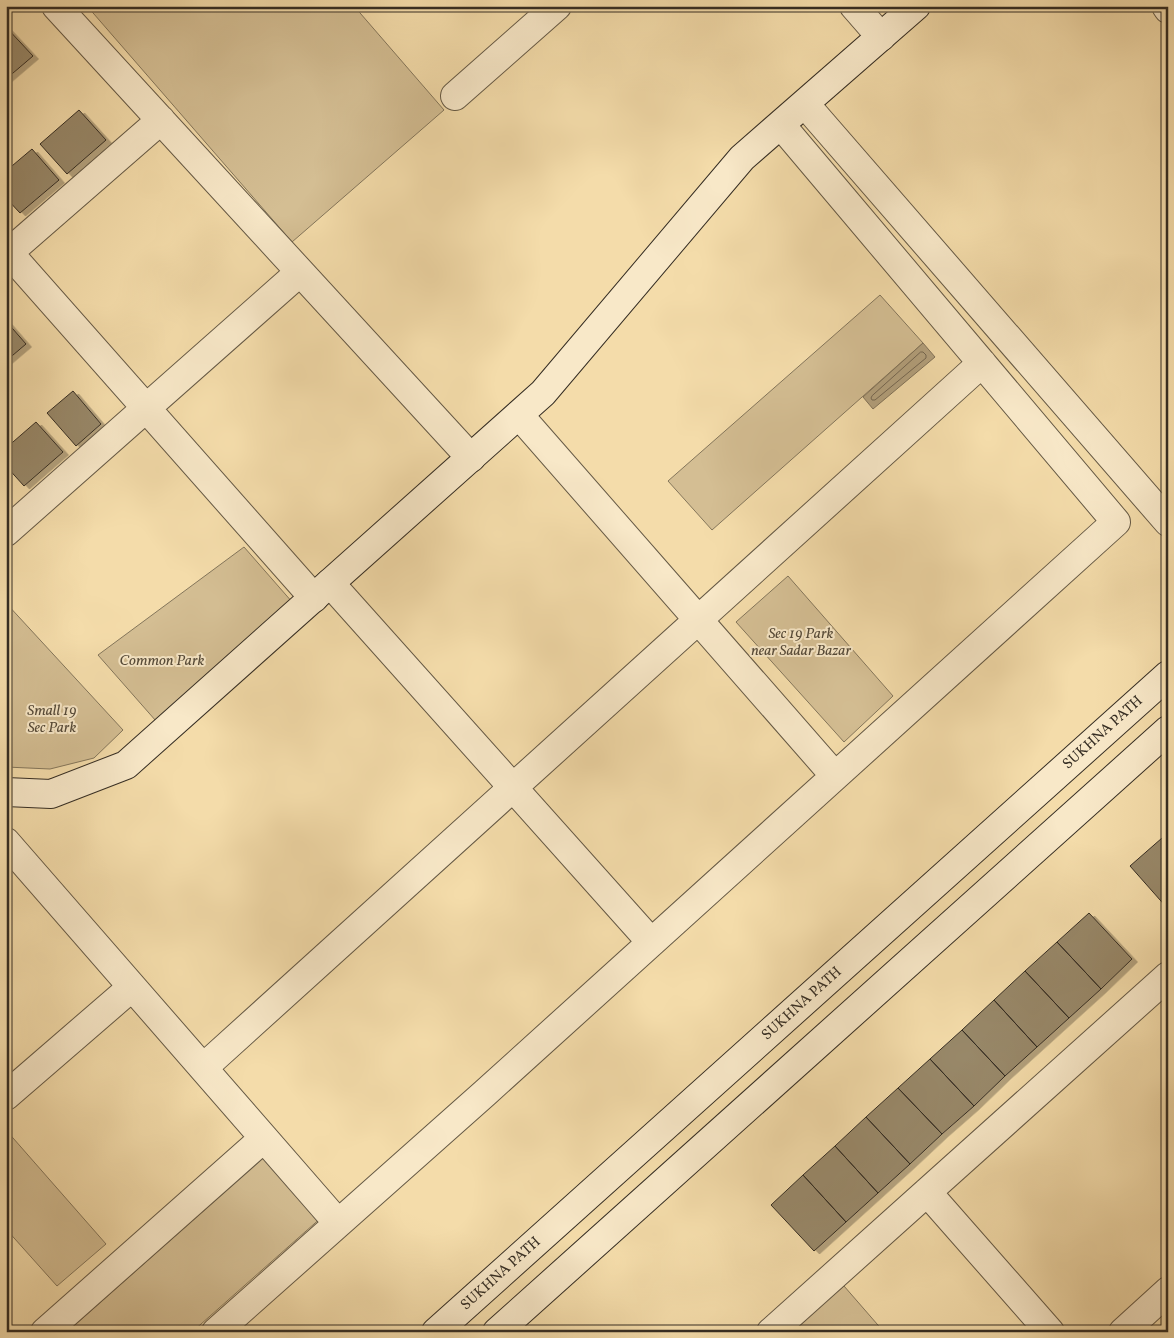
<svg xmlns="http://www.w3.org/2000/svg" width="1174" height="1338" font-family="Vollkorn,serif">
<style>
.green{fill:#d4be93;stroke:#84765b}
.water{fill:#b3a07c;stroke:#817258}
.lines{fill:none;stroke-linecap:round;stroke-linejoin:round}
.shore{stroke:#746650;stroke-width:1}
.building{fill:#988869;stroke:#352d23;filter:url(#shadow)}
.street-casing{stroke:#655945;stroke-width:30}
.secondary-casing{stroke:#352d23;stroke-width:30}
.street{stroke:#f8e8c8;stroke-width:28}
.secondary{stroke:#f8e8c8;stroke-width:28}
.labels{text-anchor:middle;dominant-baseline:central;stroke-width:4;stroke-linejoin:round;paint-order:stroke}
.park-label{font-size:15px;font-style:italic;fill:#554a39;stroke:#f8e8c8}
.street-label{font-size:15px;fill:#352d23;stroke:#f8e8c8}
</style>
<defs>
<filter id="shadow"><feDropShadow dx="5.5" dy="3" stdDeviation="0" flood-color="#0004"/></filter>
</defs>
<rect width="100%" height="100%" fill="#f4dcaa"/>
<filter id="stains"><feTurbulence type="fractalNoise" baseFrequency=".004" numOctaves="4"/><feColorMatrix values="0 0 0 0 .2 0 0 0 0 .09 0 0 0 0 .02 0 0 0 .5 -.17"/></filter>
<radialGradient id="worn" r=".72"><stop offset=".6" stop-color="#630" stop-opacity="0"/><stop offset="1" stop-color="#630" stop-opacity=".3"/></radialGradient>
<!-- green -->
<path class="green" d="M87 6H354L444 110 292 242Z
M880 295 923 343 712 530 668 481Z
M244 547 293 603 156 721 98 655Z
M788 576 893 696 844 742 736 622Z
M6 603 123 730 94 758 50 769 6 767Z
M6 1130 106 1244 57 1286 6 1229Z
M264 1157 323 1216 192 1332H67Z
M844 1286 884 1332H788Z"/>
<!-- water -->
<path class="water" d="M923 343 935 357 873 409 863 397Z"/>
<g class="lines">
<!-- shore -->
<path class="shore" d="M921 352H923L926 355V358L875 400H872L871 398 872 396Z"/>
</g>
<!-- building -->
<path class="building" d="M6 27 33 56 6 79Z
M79 110 106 140 67 174 40 144Z
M32 149 59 180 20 213 6 198V171Z
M6 321 26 344 6 361Z
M73 391 101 424 76 446 47 413Z
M36 422 63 452 24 486 6 466V448Z
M1162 838 1168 844V909L1130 866Z
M1089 913 1132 959 1101 989 1057 942Z
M1057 942 1101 989 1069 1018 1025 971Z
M1025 971 1069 1018 1037 1047 994 1000Z
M994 1000 1037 1047 1005 1076 962 1030Z
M962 1030 1005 1076 974 1106 930 1059Z
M930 1059 974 1106 942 1134 898 1088Z
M898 1088 942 1134 910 1164 866 1117Z
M866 1117 910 1164 878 1193 835 1146Z
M835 1146 878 1193 846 1222 803 1175Z
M803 1175 846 1222 814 1251 771 1205Z"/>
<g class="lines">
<defs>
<path id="street" d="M56 6 471 458
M854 6 881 37
M1166 6 1168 9
M455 96 557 6
M805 104 1168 522
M9 253 314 598
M6 255 161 120
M519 415 835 776
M6 532 300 272
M330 583 651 942
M6 842 338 1223
M203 1068 982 363
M6 1096 132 987
M927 1192 1050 1332
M45 1332 264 1138
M216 1332 485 1093 1116 522 781 125
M771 1332 1168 976
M1123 1332 1168 1291"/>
<path id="secondary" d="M6 792 51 794 126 765 543 393 742 158 916 6
M436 1332 1168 675
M497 1332 1168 730"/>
</defs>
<!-- street casing -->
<use href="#street" class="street-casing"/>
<!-- secondary casing -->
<use href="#secondary" class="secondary-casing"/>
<!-- street -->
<use href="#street" class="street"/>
<!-- secondary -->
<use href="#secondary" class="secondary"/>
</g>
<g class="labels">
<!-- park labels -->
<g class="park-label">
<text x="801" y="634">Sec 19 Park<tspan x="801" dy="17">near Sadar Bazar</tspan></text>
<text x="162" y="661">Common Park</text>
<text x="52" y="711">Small 19<tspan x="52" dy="17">Sec Park</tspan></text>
</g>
<!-- street labels -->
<g class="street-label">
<text transform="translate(1103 733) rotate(-42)">SUKHNA PATH</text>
<text transform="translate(802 1004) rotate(-42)">SUKHNA PATH</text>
<text transform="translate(501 1274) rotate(-42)">SUKHNA PATH</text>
</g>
</g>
<!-- margin -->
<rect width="1174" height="1338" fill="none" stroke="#f4dcaa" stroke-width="25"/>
<rect x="8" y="8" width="1159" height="1323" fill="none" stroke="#352d23" stroke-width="2.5"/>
<rect x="12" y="12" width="1149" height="1313" fill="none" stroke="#352d23"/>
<rect width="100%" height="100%" filter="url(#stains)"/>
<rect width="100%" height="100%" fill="url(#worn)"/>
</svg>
